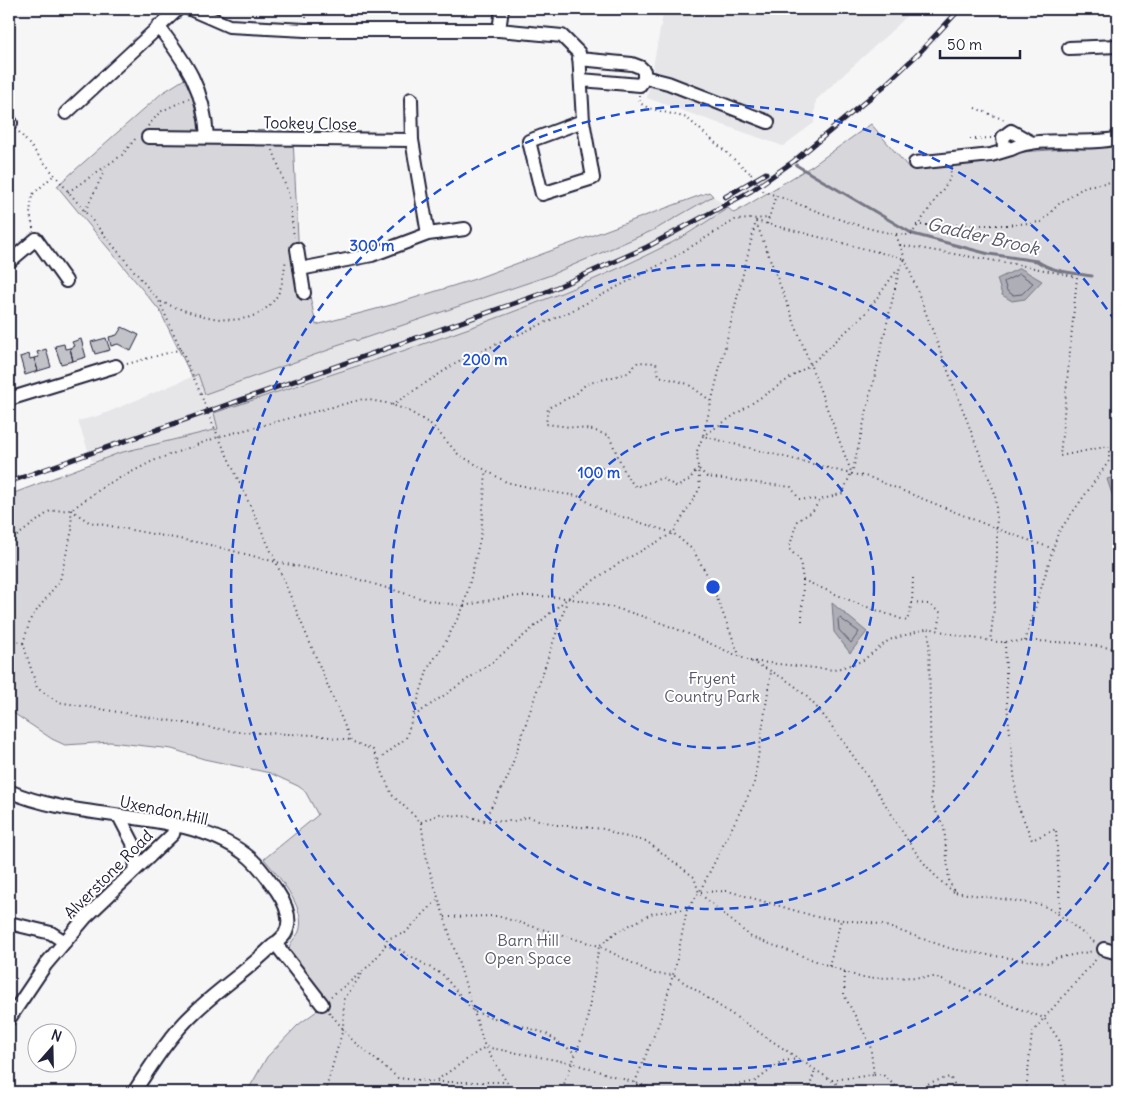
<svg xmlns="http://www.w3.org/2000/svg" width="1127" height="1101" font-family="Delius,sans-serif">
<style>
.built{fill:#e6e6e9}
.green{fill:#d7d7db;stroke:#7c7c8b}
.water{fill:#aeaeb7;stroke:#767685}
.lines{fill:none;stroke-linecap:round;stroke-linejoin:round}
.shore{stroke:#5a5a6d;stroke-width:1}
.stream{stroke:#767685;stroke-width:3}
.building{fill:#c2c2c9;stroke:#22223b}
.minor-casing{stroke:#22223b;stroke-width:16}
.path{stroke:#22223b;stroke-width:2;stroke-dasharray:1 4;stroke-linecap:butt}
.minor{stroke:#fff;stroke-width:12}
.rail-casing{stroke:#22223b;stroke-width:5}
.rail{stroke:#fff;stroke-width:3;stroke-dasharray:9;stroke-linecap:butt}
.path-bridge{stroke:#22223b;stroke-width:2;stroke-dasharray:1 4;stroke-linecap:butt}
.ring{fill:none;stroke:#1d4ed8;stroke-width:2.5;stroke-dasharray:9 6}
.labels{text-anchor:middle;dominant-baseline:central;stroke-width:4;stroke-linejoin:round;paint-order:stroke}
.street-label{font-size:16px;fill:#22223b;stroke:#fff}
.park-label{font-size:16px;fill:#58586b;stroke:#fff}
.water-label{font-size:18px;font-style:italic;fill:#5a5a6d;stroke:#fff}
.centre{fill:#1d4ed8;stroke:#fff;stroke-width:2.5}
.ring-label{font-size:15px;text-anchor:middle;font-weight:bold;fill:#1d4ed8;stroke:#fff;stroke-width:4;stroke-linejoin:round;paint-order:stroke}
</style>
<rect width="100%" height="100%" fill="#f6f6f7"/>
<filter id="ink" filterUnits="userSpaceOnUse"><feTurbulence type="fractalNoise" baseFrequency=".02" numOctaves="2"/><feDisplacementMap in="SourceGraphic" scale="10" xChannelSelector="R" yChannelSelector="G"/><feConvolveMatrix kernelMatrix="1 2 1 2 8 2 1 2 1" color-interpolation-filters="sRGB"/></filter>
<g filter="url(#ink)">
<!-- built -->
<path class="built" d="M664 9H913L899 24 816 100 814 123 783 146 647 98Z
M709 192 733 213 649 266 238 425 119 453 92 462 78 421 101 415 315 325 395 304 475 279Z"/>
<!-- green -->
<path class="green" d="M191 75 208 137 293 139 301 297 310 296 316 325 395 304 475 279 709 192 713 196 656 229 548 276 356 341 355 339 334 346V348L205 394 198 374 192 377 160 311 57 186 162 93Z
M871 124 909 168 951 165 1009 153 1118 145V1092H247L267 1057 298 1025 329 1002 289 948C290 941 299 936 300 928 305 907 277 874 264 859L318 815 305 791 298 786 270 773 204 759 172 749 110 742 65 745 52 739 9 710V495L119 453 218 429 214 413C368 361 529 316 673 242 692 232 710 219 728 208L734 213 812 166Z"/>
<!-- water -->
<path class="water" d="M1020 268 1042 281 1025 299 1012 301 1002 295 997 279Z
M1118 476V502L1112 494 1107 479Z
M832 603 867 632 850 653 834 632Z"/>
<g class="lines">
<!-- shore -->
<path class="shore" d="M1020 274 1033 283 1022 294 1013 295 1007 291 1004 282Z
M840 618 859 632 851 643 839 630 838 620Z"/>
<!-- stream -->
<path class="stream" d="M796 165 913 234 989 254 1037 261C1052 272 1074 273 1092 276"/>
</g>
<!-- building -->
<path class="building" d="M122 327 139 335 131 351 118 344 111 346 109 337 117 335Z
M106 338 110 350 95 354 91 342Z
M81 339 86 357 73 361 70 348 74 346 72 342Z
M64 344 65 349 70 348 73 361 61 364 55 346Z
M46 349 51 367 38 371 34 358 39 357 37 352Z
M29 354 30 359 34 358 38 371 25 375 20 357Z"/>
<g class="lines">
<defs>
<path id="minor" d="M190 9 229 26 305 30H499L562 36 579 53 583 121 593 178 542 194 529 141 583 121
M158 26C187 64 204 88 207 137
M499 30 502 9
M1069 48 1118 46
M579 59 632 64 640 67 644 71V79L640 85 581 80
M644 77 668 83 768 122
M411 99 412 140 428 234
M66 113 178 9
M9 120 11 123
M148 137 412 140
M1032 143 1011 131 1003 137 1004 146 1011 149C1042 134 1085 147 1118 138
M915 163 991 155 1011 149
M297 249 304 293
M9 262 36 239 66 281
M300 269 372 255 428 234 465 229
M9 399 116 366
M9 791C80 823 185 808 245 854 258 863 268 879 277 891 285 903 293 920 285 934 281 940 273 945 268 950 245 972 219 989 196 1011 171 1034 152 1064 134 1092
M119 816 133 843 136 869
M9 923 51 933 65 942
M275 943 322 1004
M1104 949 1118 953
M9 1019 46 964 85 918 173 834 175 825"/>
</defs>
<!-- minor casing -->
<use href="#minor" class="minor-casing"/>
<!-- path -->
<path class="path" d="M306 18 307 9
M639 95 640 103 648 108 687 118 751 174
M975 108 1007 121
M148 126 160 112 189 98
M19 132 159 301 201 394
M970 139 991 138
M273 150 289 196 294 237
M763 191C804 205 869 235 911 235L950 179 951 171
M68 192 122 155 136 138
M85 211 103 174V170
M756 222 852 474
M767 224 776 195
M916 225H1006L1041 222 1059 204 1086 186 1118 181
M33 228 30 214 32 195 54 175
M896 235 995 494C999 543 997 592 990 641
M900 245 1020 265 1077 277 1060 456 1109 446V461L1058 533 1025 641
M161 302C197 315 250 337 277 296 283 286 284 270 286 259
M127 364 182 349
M392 405 459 361 569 312 669 260 735 220 768 218
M208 414 276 562 351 741 373 750 392 795 421 822 427 862 485 1047 513 1092
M698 468 689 480 677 487 662 478 636 487 627 477 609 436 593 430 546 424 548 408 576 394 586 384 628 373 638 362 656 363 659 376 688 384 711 401
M852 474 900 267 905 259 756 221 703 436 851 474H852L869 477 997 529 1051 548
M850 475 843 493 820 500 812 512 797 521 789 549 800 560 803 580 856 603 907 621 912 603
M820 500 799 499 791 487 707 477 698 468 697 451 703 436 811 364 866 313 898 269
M71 510 89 522 206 544 276 562 347 576 430 601 464 606 481 535 486 471
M9 542 50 511 71 510 106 485 153 461 218 437 363 399 386 403 407 410 432 425 458 454 506 482 550 492 578 496 604 511 673 533 700 488 698 468
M913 578 912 603 928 604 941 613 938 630
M802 621 803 580
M9 638 23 643 37 688 58 702 238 732 316 735 350 740
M1005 642 1007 704 1017 803 1032 840 1056 829 1060 907 1057 913
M23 643 31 618 60 580 72 530 71 510
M750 661 834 670 862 661 889 640 929 628
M414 716 494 661 568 598 616 565 673 533 693 550 709 578 740 657
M379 760 406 738 428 668 445 643 464 606C485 601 506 596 527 596 595 595 662 621 722 649 747 660 774 670 796 687 812 700 826 718 838 735 856 759 873 785 889 810 908 841 924 870 954 892
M484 820 508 777 567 601
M421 822 440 814 471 817 484 821H514L528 817 557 825 605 829 618 835 646 841 694 877 699 893 751 937 862 978 934 977 1044 1018 1098 957
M701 892 728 891 817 917 880 924 952 949 995 956 1048 963 1056 958 1094 951
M687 909 653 913 615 933 599 946 654 974 673 975 799 1059
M445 917 497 916 599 946 586 1027 561 1092
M1094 942 1057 913 1042 905 954 892 949 880 944 827 931 802 929 628 959 636 998 642 1036 641 1076 643 1118 649
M385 945 398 949 443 975 474 1012 545 1033 575 1053
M829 966 841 920
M331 996C348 983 382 960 387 939L405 933 438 899
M329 1012 353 1041 398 1078 436 1082H507
M874 1075 882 1074 902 1092
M437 1080 485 1047 572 1063 664 1092
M832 1080 874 1075 870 1044 844 995 845 972
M325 1092 343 1029 344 999 364 971
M631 1092 661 1018 676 964 687 909 699 893 754 784 771 672
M706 1092 756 1081 782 1061 799 1059 849 1092
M808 1092 815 1070
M910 1092 932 1082 950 1077 959 1092
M1026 1092 1032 1033 1044 1018 1059 1040 1066 1092"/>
<!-- minor -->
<use href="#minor" class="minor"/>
<defs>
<path id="rail" d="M725 197 766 173
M9 482 546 292 647 247 751 191 794 161 884 86 918 54 960 9"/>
</defs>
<!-- rail casing -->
<use href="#rail" class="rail-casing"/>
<!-- rail -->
<use href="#rail" class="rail"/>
<!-- path-bridge -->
<path class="path-bridge" d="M751 174 763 191
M201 394 208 414"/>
</g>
</g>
<!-- distance rings -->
<g class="ring">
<circle cx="713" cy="587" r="161"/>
<circle cx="713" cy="587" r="322"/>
<path d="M1117 850A482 482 0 1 1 1117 324"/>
</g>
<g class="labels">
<!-- street labels -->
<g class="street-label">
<text transform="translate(310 123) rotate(1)">Tookey Close</text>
<text transform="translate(164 810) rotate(12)">Uxendon Hill</text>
<text transform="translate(108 874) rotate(-45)">Alverstone Road</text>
</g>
<!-- park labels -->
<g class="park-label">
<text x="712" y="678">Fryent<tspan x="712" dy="18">Country Park</tspan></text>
<text x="528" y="940">Barn Hill<tspan x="528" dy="18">Open Space</tspan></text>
</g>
<!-- water labels -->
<g class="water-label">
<text transform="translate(983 236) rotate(13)">Gadder Brook</text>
</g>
</g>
<circle cx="713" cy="587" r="8" class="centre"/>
<g class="ring-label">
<text x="372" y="251">300 m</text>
<text x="485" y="365">200 m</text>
<text x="599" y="478">100 m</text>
</g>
<!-- margin -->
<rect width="1127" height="1101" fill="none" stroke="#fff" stroke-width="30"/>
<rect x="15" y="15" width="1097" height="1071" fill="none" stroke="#22223b" stroke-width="2" filter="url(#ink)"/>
<!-- north arrow -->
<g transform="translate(52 1048) rotate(20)"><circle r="24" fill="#ffffff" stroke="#a7a7b1"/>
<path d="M0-4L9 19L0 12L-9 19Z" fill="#22223b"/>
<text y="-8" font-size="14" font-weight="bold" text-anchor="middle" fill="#22223b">N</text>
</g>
<!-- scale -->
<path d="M940 50v8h80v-8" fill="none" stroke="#22223b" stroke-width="2.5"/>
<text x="947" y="50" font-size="15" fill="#22223b" stroke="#ffffff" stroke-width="4" paint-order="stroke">50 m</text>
</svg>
